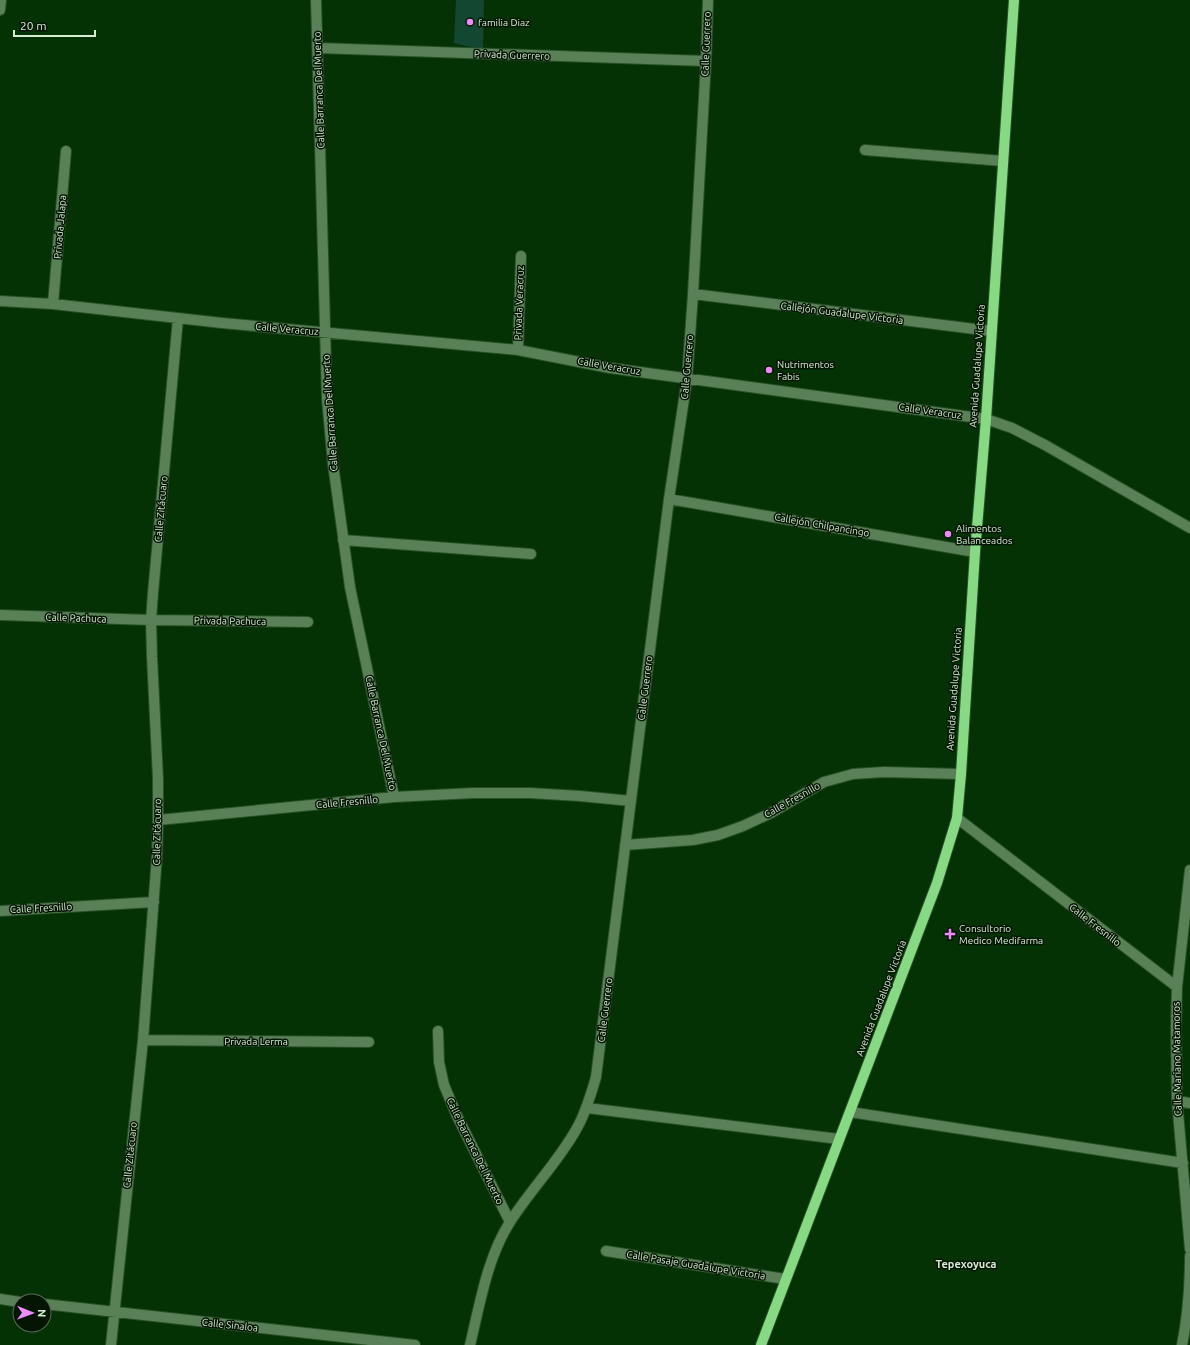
<svg xmlns="http://www.w3.org/2000/svg" width="1190" height="1345" font-family="Ubuntu,sans-serif">
<style>
.building{fill:#144732}
.lines{fill:none;stroke-linecap:round;stroke-linejoin:round}
.minor-casing{stroke:#265026;stroke-width:12}
.major-casing{stroke:#265026;stroke-width:12}
.minor{stroke:#5a8057;stroke-width:10}
.major{stroke:#88d983;stroke-width:10}
.poi-dot{fill:#ed8cf9;stroke:#051504;stroke-width:1.5}
.labels{text-anchor:middle;dominant-baseline:central;stroke-width:3;stroke-linejoin:round;paint-order:stroke}
.poi-label{font-size:10px;fill:#d6edd3;stroke:#051504;text-anchor:start}
.street-label{font-size:10px;fill:#d6edd3;stroke:#051504}
.neighbourhood-label{font-size:11px;font-weight:bold;fill:#d6edd3;stroke:#051504}
</style>
<rect width="100%" height="100%" fill="#053205"/>
<!-- building -->
<path class="building" d="M456 0H484L483 50 454 43Z"/>
<g class="lines">
<defs>
<path id="minor" d="M316 0 327 399 333 464 350 587 394 797
M0 10 1 0
M318 48 706 61
M865 150 1003 161
M693 294 991 331
M0 301 53 304 222 323 518 350 610 368 986 419 1012 428 1045 445 1190 528
M53 304 66 151
M518 350 521 256
M669 499 975 552
M343 540 531 554
M0 615 151 620 308 622
M957 818 1177 987
M158 820 394 797 473 793H530L580 796 631 801
M625 845 693 840 718 835 743 826 771 813 824 782 853 774 884 772 961 774
M1190 870 1177 987 1176 1027 1177 1101 1190 1249
M0 911 154 902
M438 1031 439 1062 444 1085 457 1116 510 1222
M143 1040 369 1042
M1177 1101 1190 1103
M587 1108 839 1139
M850 1112 1183 1163
M606 1251 785 1279
M0 1299 20 1302
M44 1304 415 1345
M111 1345 143 1040 157 856 158 820V779L152 657 151 620 153 593 178 318
M470 1345C480 1304 487 1258 510 1222 531 1189 559 1161 577 1128 586 1112 591 1094 596 1077L669 499 687 379 693 294 706 61 708 0
M1182 1345C1188 1315 1190 1286 1190 1256"/>
<path id="major" d="M761 1345 937 883 957 818 961 774 975 552 986 419 1014 0"/>
</defs>
<!-- minor casing -->
<use href="#minor" class="minor-casing"/>
<!-- major casing -->
<use href="#major" class="major-casing"/>
<!-- minor -->
<use href="#minor" class="minor"/>
<!-- major -->
<use href="#major" class="major"/>
</g>
<!-- markers -->
<g class="poi-dot">
<circle cx="470" cy="22" r="4"/>
<circle cx="769" cy="370" r="4"/>
<circle cx="948" cy="534" r="4"/>
<path d="M948 928h4v4h4v4h-4v4h-4v-4h-4v-4h4z"/>
</g>
<g class="labels">
<!-- poi labels -->
<g class="poi-label">
<text x="478" y="22">familia Diaz</text>
<text x="777" y="364">Nutrimentos<tspan x="777" dy="12">Fabis</tspan></text>
<text x="956" y="528">Alimentos<tspan x="956" dy="12">Balanceados</tspan></text>
<text x="959" y="928">Consultorio<tspan x="959" dy="12">Medico Medifarma</tspan></text>
</g>
<!-- street labels -->
<g class="street-label">
<text transform="translate(706 44) rotate(-88)">Calle Guerrero</text>
<text transform="translate(512 55) rotate(2)">Privada Guerrero</text>
<text transform="translate(319 90) rotate(-92)">Calle Barranca Del Muerto</text>
<text transform="translate(60 227) rotate(-85)">Privada Jalapa</text>
<text transform="translate(519 303) rotate(-88)">Privada Veracruz</text>
<text transform="translate(842 313) rotate(7)">Callejón Guadalupe Victoria</text>
<text transform="translate(287 329) rotate(5)">Calle Veracruz</text>
<text transform="translate(609 366) rotate(10)">Calle Veracruz</text>
<text transform="translate(977 366) rotate(-86)">Avenida Guadalupe Victoria</text>
<text transform="translate(687 367) rotate(-85)">Calle Guerrero</text>
<text transform="translate(930 411) rotate(8)">Calle Veracruz</text>
<text transform="translate(330 413) rotate(-94)">Calle Barranca Del Muerto</text>
<text transform="translate(161 509) rotate(-85)">Calle Zitácuaro</text>
<text transform="translate(822 525) rotate(10)">Callejón Chilpancingo</text>
<text transform="translate(76 618) rotate(2)">Calle Pachuca</text>
<text transform="translate(230 621) rotate(1)">Privada Pachuca</text>
<text transform="translate(645 688) rotate(-83)">Calle Guerrero</text>
<text transform="translate(954 689) rotate(-86)">Avenida Guadalupe Victoria</text>
<text transform="translate(381 733) rotate(78)">Calle Barranca Del Muerto</text>
<text transform="translate(792 800) rotate(-29)">Calle Fresnillo</text>
<text transform="translate(347 802) rotate(-5)">Calle Fresnillo</text>
<text transform="translate(157 832) rotate(-89)">Calle Zitácuaro</text>
<text transform="translate(41 908) rotate(-3)">Calle Fresnillo</text>
<text transform="translate(1095 925) rotate(38)">Calle Fresnillo</text>
<text transform="translate(881 998) rotate(-69)">Avenida Guadalupe Victoria</text>
<text transform="translate(605 1010) rotate(-83)">Calle Guerrero</text>
<text x="256" y="1041">Privada Lerma</text>
<text transform="translate(1177 1059) rotate(-91)">Calle Mariano Matamoros</text>
<text transform="translate(475 1151) rotate(64)">Calle Barranca Del Muerto</text>
<text transform="translate(130 1155) rotate(-84)">Calle Zitácuaro</text>
<text transform="translate(696 1265) rotate(9)">Calle Pasaje Guadalupe Victoria</text>
<text transform="translate(230 1325) rotate(6)">Calle Sinaloa</text>
</g>
<!-- neighbourhood labels -->
<g class="neighbourhood-label">
<text x="966" y="1264">Tepexoyuca</text>
</g>
</g>
<!-- north arrow -->
<g transform="translate(32 1313) rotate(91)"><circle r="19" fill="#051504" stroke="#596b57"/>
<path d="M0-3L7 15L0 10L-7 15Z" fill="#ed8cf9"/>
<text y="-6" font-size="11" font-weight="bold" text-anchor="middle" fill="#d6edd3">N</text>
</g>
<!-- scale -->
<path d="M14 30v6h81v-6" fill="none" stroke="#d6edd3" stroke-width="2"/>
<text x="20" y="30" font-size="12" fill="#d6edd3" stroke="#051504" stroke-width="3" paint-order="stroke">20 m</text>
</svg>
